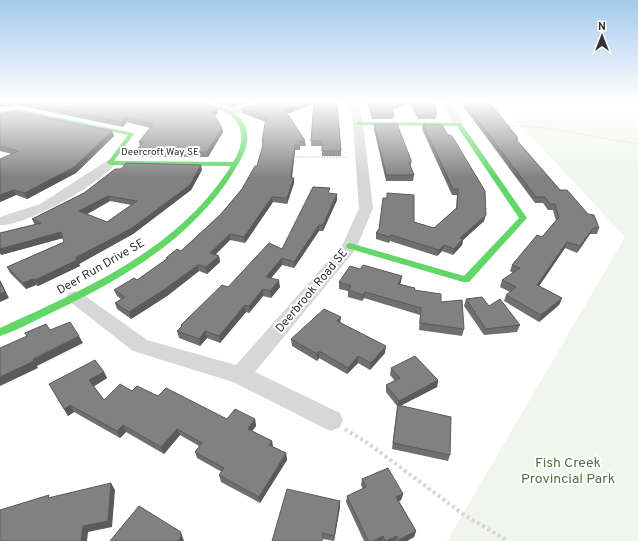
<svg xmlns="http://www.w3.org/2000/svg" width="638" height="541" font-family="Overpass,sans-serif">
<style>
.green{fill:#f1f5ed}
.lines{fill:none;stroke-linecap:round;stroke-linejoin:round}
.path-far2{stroke:#d6d6d6;stroke-width:1.5;stroke-dasharray:1 1;stroke-linecap:butt}
.path-far1{stroke:#d6d6d6;stroke-width:2;stroke-dasharray:1.5 1.5;stroke-linecap:butt}
.path{stroke:#d6d6d6;stroke-width:4;stroke-dasharray:3 3;stroke-linecap:butt}
.street{fill:#d7d7d7;fill-rule:evenodd}
.fast{fill:#63d668;fill-rule:evenodd}
.wall{fill:#6f6f6f;fill-rule:evenodd}
.shaded-wall{fill:#5a5a5a}
.building{fill:#818181;stroke:#5a5a5a;fill-rule:evenodd}
.labels{text-anchor:middle;dominant-baseline:central;stroke-width:4;stroke-linejoin:round;paint-order:stroke}
.far-street-label{font-size:10px;fill:#333;stroke:#fff}
.street-label{font-size:12px;fill:#333;stroke:#fff}
.near-park-label{font-size:14px;fill:#56703f;stroke:#fff}
</style>
<rect width="100%" height="100%" fill="#fff"/>
<!-- green -->
<path class="green" d="M499 102H638V541H447L625 237Z"/>
<g class="lines">
<!-- path-far2 -->
<path class="path-far2" d="M506 125 546 128 638 144"/>
<!-- path-far1 -->
<path class="path-far1" d="M291 157H348"/>
<!-- path -->
<path class="path" d="M345 429 369 444 463 514 508 541"/>
<!-- street -->
<path class="street" d="M350 102H359L363 124 373 208 356 249 255 372 340 413 343 420 340 427 331 431 322 427 233 382 133 351 69 301 66 297 69 293 75 291 81 293 147 340 236 365 343 244 359 208 353 124Z
M442 102H451L464 124 463 126H455Z
M253 103 258 106 256 108 230 115 225 112 227 110Z
M110 159 116 163C102 183 24 227 0 225V217L40 204Z"/>
<!-- fast -->
<path class="fast" d="M199 102C215 102 238 110 245 126 252 143 242 157 234 171 193 238 124 278 55 311 37 319 19 330 0 336V328C87 288 178 250 231 166L110 165 107 163 128 135 17 111 0 114V112L17 109 133 133 134 134 114 161 233 162C244 146 246 123 226 113 217 108 207 107 199 102Z
M358 122 461 123 527 218 469 282H463L347 248 346 246 347 244 350 243 464 276 519 218 457 126 356 125V123Z"/>
</g>
<!-- wall -->
<path class="wall" d="M0 102H199L218 114 214 115 222 128 223 132 208 157H136L135 152 140 146 139 142 150 128 127 122 123 127 17 105 0 107Z
M214 102H250L232 107Z
M254 102H337L341 151V156H322V146H311L314 104 287 114 305 141 306 146H300V150H295L292 178H294V183L287 204 273 202 245 243 230 240 216 254 219 256 220 262 207 274 199 271 167 296 131 319 117 309 115 303 121 299 117 296 114 290 137 280 167 259 166 258 181 251 221 214 242 189 257 166 263 146 262 141 266 122 242 113 241 109 256 105 257 104Z
M367 102H433L436 108V110L437 112 436 117 435 119H418L410 103 392 110 394 114 393 119H372Z
M460 102H489L518 138 517 141 560 190 599 228 597 234H590L577 253 565 248 539 286 562 298 559 305 539 322 504 301 506 295 510 292 500 287 502 280 513 273 510 271 512 265 542 237 556 221 553 210H548L543 203H535Z
M0 114 112 131 114 136 76 173 27 199 16 195 0 202 12 154 0 151Z
M374 124 411 163V167L414 175 413 181H386L374 129Z
M423 124 484 221 463 240 462 245 453 255 442 251 437 256 390 241 389 243 376 239V233L379 229 387 198V193L414 222 434 228 456 208 457 195H452L422 129Z
M121 169 202 170 191 190 133 234 79 264 80 266 38 286 36 285 26 289 10 273 7 267 64 242 63 238 1 255 0 252V233L35 225 32 219 84 193ZM110 201 131 205 107 222 87 214Z
M330 193 337 200 323 231H319L294 268 282 265 271 278 280 287 271 298 263 296 249 313 246 312 220 343 207 338 200 346 179 338 177 331 181 327V325L228 287 282 249Z
M360 269 401 282 400 284 415 288 414 290 441 302 464 329 462 336 419 330 420 315 364 298 362 301 348 297V291L339 289V282Z
M466 299 489 306 520 325 517 332 484 335 464 306Z
M340 322 385 353 370 370 358 363 347 374 319 358 317 361 292 346 291 339Z
M391 368 438 380 437 387 400 406 450 455 448 461 392 449 397 406 386 392V385L395 381 390 375Z
M104 372 107 378 94 386 104 400 132 391 158 396 227 419H255L256 426 252 431 272 441 273 447 286 453 287 460 260 503 221 482 219 475 222 472 197 458 195 452 199 446 180 435 164 454 126 432 120 438 74 412 68 416 49 384Z
M362 479 403 494 401 500 399 501 416 531 414 537 407 541H364L346 502 347 496 363 489 361 485Z
M340 501V507L334 541 323 539 272 541Z"/>
<!-- shaded-wall -->
<path class="shaded-wall" d="M4 102H16L17 105 0 107V103Z
M234 102H250L232 107 231 103Z
M307 102H315V104L285 114V110Z
M401 102H410V103L390 110 391 106Z
M218 109V114L213 115 212 111Z
M126 117 127 122 123 127 121 122Z
M222 128 223 132 208 157 207 152Z
M112 131 114 136 76 173 27 199 25 193Z
M295 145V150L291 183V178Z
M201 165 202 170 191 190 133 234 79 264 80 266 38 286 35 280 75 258Z
M294 178V183L287 204V198Z
M13 190 16 195 0 202V195Z
M337 194V200L323 231V225Z
M108 196 110 201 82 217 79 211Z
M272 197 273 202 245 243 244 237Z
M486 215 484 221 463 240 462 245 453 255 454 249 460 238Z
M319 225V231L294 268V262Z
M593 228 590 234 577 253 580 246Z
M61 232 63 238 1 255 0 252V249Z
M230 234V240L211 259 210 253Z
M567 242 565 248 535 292 537 285Z
M444 245 442 251 437 256 439 250Z
M219 256 220 262 207 274 206 267Z
M282 258V265L267 283 266 277Z
M198 265 199 271 167 296 131 319 129 312Z
M402 276 401 282 397 290 398 284Z
M33 279 36 285 26 289 23 283Z
M0 280 9 298 0 302Z
M279 280 280 287 271 298 270 291Z
M263 289V296L249 313V306Z
M365 292 364 298 362 301 363 295Z
M562 298 559 305 539 322 541 315Z
M245 305 246 312 220 343 219 336Z
M341 317 340 324 337 321Z
M205 331 207 338 200 346 199 339Z
M79 336 83 343 37 366 38 368 0 386V377L33 359Z
M386 346 385 353 370 370 371 363Z
M319 351V358L317 361V354Z
M358 356V363L347 374 348 368Z
M104 372 107 378 93 387 89 380Z
M438 380 437 387 398 407 399 401Z
M70 405 74 412 68 416 64 409Z
M255 419 256 426 249 435 248 429Z
M123 425 126 432 120 438 117 431Z
M177 429 180 435 164 454 161 447Z
M272 441 273 448 269 445Z
M286 453 287 460 260 503 259 497Z
M111 483 115 490 112 527 88 532 87 541H81L83 526Z
M403 494 401 500 395 503 396 497Z
M340 501V507L334 541V536Z
M416 531 414 537 407 541H399V540Z
M181 532 184 541H178L180 534Z
M383 536 382 541H373Z
M397 536 395 541H385Z"/>
<!-- building -->
<path class="building" d="M25 102H199L218 109 212 111 222 128 207 152H135L143 142H139L153 124 126 117 121 122Z
M258 102H307L285 110 305 141H300V145H295L291 178H294L287 198 272 197 244 237 230 234 210 253 219 256 206 267 198 265 165 289 129 312 115 303 125 297 114 290 134 278 137 280 168 258H166L177 249 181 251 221 214 242 189 255 166H257L264 141H262L266 118 241 109 256 105Z
M314 102H337L341 151H322V141H311Z
M369 102H401L391 106 394 114H372Z
M413 102H433L436 108H435L437 112H435L436 115H418Z
M464 102H489L518 138H515L560 190H567L588 214 594 215 599 228H593L580 246 567 242 537 285 562 298 541 315 506 295 516 287 502 280 520 268 512 265 537 235 542 237 559 217 555 204H550L545 197H536Z
M15 111 112 131 74 167 25 193 13 190 0 195V159L19 151 0 146V114Z
M374 124H397L411 160V163H409L414 175H386Z
M423 124 442 125 447 134 452 136 485 191 486 215 460 238 463 239 454 249 444 245 439 250 391 235 390 237 376 233 379 229 383 198H387V193L414 195V222L434 228 457 208 458 189H453Z
M126 163 201 165 190 185 132 228 75 258 77 260 35 280 33 279 23 283 7 267 64 242 61 232 0 249V233L41 223 32 219 84 193 115 169H121ZM108 196 137 201 107 222 79 211Z
M313 187 330 188 328 193 337 194 323 225H319L294 262 282 258 266 277 279 280 270 291 263 289 249 306 245 305 219 336 205 331 199 339 177 331 182 326 181 325 222 285 228 287 269 243 282 249Z
M363 265 402 276 398 284 415 288 414 290 441 294V302L462 300 464 329 420 323 421 308 365 292 363 295 348 290 351 286 339 282 350 266 360 269Z
M0 281 5 292 0 294Z
M482 297 489 306 500 299 520 325 486 329 466 299Z
M324 309 341 317 337 321 386 346 371 363 358 356 348 368 319 351 317 354 291 339Z
M70 322 79 336 33 359 34 361 0 377V348L27 336 25 333 46 324 50 330Z
M415 356 438 380 399 401 386 385 400 378 391 368Z
M95 360 104 372 89 380 104 400 120 384 132 391 137 386 158 396 166 388 227 419 235 409 255 419 248 429 272 441 269 445 286 453 259 497 219 475 224 468 195 452 202 443 177 429 161 447 123 425 117 431 70 405 64 409 49 384Z
M398 405 451 417 450 455 393 443Z
M388 468 403 494 396 497 416 531 399 540 397 536 385 541 383 536 373 541H368L347 496 366 487 362 479Z
M111 483 108 521 83 526 81 541H0V510L49 495 48 498Z
M287 489 340 501 334 536 323 533 322 541H272Z
M139 506 181 532 180 534 182 535 178 541H110Z"/>
<!-- sky -->
<linearGradient id="sky" x2="0" y2="1"><stop stop-color="#a3caec"/><stop offset="0.57" stop-color="#fff"/><stop offset="1" stop-color="#fff" stop-opacity="0"/></linearGradient>
<rect width="638" height="178" fill="url(#sky)"/>
<g class="labels">
<!-- far-street labels -->
<g class="far-street-label">
<text x="160" y="152">Deercroft Way SE</text>
</g>
<!-- street labels -->
<g class="street-label">
<text transform="translate(101 267) rotate(-30)">Deer Run Drive SE</text>
<text transform="translate(312 291) rotate(-50)">Deerbrook Road SE</text>
</g>
<!-- near-park labels -->
<g class="near-park-label">
<text x="568" y="463">Fish Creek<tspan x="568" dy="16">Provincial Park</tspan></text>
</g>
</g>
<!-- north arrow -->
<g transform="translate(602 36)" stroke="#ffffff" stroke-width="3" paint-order="stroke">
<path d="M0-3L7 15L0 10L-7 15Z" fill="#333333"/>
<text y="-6" font-size="11" font-weight="bold" text-anchor="middle" fill="#333333">N</text>
</g>
</svg>
